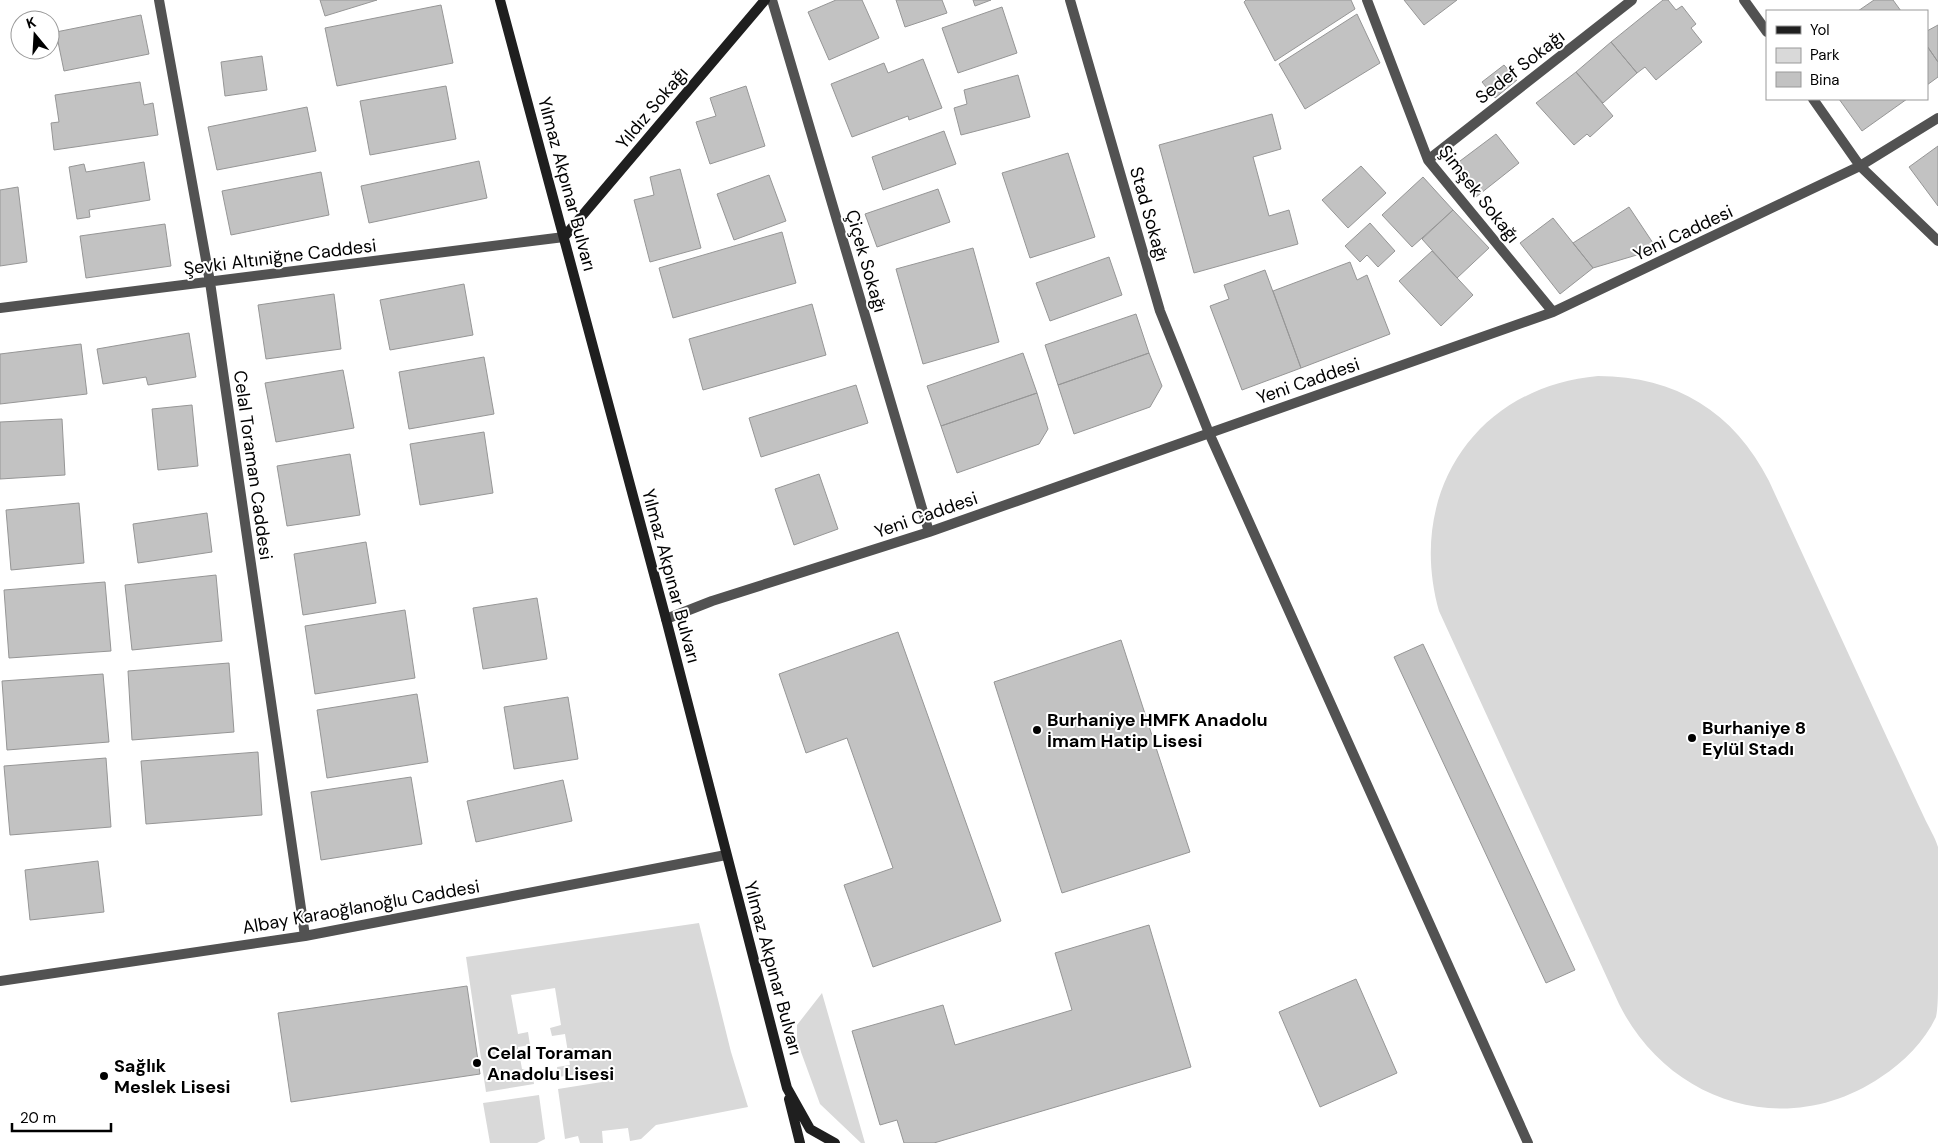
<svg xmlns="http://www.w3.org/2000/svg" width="1938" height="1143" font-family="'DM Sans',sans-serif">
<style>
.green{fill:#d9d9d9}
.building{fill:#c2c2c2;stroke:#969696}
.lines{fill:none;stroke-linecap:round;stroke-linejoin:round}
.street{stroke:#525252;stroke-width:10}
.secondary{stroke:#1f1f1f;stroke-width:10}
.poi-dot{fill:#000;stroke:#fff;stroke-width:2}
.labels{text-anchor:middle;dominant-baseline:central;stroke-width:4;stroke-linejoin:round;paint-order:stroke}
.street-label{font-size:18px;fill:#000;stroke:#fff}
.poi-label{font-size:18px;font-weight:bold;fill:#000;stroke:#fff;text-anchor:start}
</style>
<rect width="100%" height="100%" fill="#fff"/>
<!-- green -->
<path class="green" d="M1598 376C1676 376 1734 412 1769 481 1809 568 1849 655 1889 742 1901 767 1912 792 1924 817 1928 826 1935 837 1938 847 1938 859 1938 874 1938 886 1938 919 1938 951 1938 983 1938 994 1938 1008 1936 1017 1924 1042 1904 1062 1881 1077 1787 1141 1668 1103 1619 1004L1439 611C1406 494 1475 387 1598 376Z
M699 923 731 1052 748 1107 656 1125 641 1139 630 1141 628 1128 602 1131 603 1143H580L578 1136 565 1139 558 1089 602 1082 600 1071 558 1077 557 1067 570 1065 565 1034 552 1036 550 1028 561 1025 555 988 511 995 518 1034 528 1032 530 1045 518 1047 522 1069 532 1071 534 1084 486 1092 466 957Z
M822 993 865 1143H861L820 1104 797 1041V1025Z
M539 1095 545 1139 537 1143H490L483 1103Z"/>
<!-- building -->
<path class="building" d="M320 0H377L325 16Z
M836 0H862L879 38 829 60 808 12Z
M896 0H942L947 13 905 27Z
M973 0H991L975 6Z
M1246 0H1351L1355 9 1275 61 1244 2Z
M1404 0H1457L1424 25Z
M1663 0H1668L1676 10 1682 6 1696 24 1691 28 1702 42 1656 80 1645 67 1637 73 1611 42Z
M1874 0H1893L1901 11H1858Z
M441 5 453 63 337 86 325 28Z
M1002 7 1017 53 958 73 942 28Z
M1357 14 1380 63 1305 109 1279 64Z
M141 15 149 54 64 71 56 32Z
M1938 25V62L1927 46V31Z
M1611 42 1637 73 1603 103 1576 72Z
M1927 46 1938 62V77L1927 85Z
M262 56 267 90 225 96 221 62Z
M923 59 942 108 909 120 908 116 852 137 831 84 884 63 888 73Z
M1504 65 1517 80 1495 98 1482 82Z
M1576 72 1613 116 1590 137 1587 134 1574 145 1536 103Z
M1018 75 1030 117 961 135 954 108 967 104 964 90Z
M140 82 144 105 153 103 158 135 54 150 51 123 59 122 55 95Z
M446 86 456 139 370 155 360 101Z
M746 86 765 146 710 164 696 122 716 116 710 98Z
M1839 99H1907L1862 131Z
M307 107 316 151 217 170 208 127Z
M1272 114 1281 149 1253 157 1269 216 1289 210 1298 244 1194 273 1159 145Z
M944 131 956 164 883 190 872 157Z
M1496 134 1519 163 1476 197 1452 167Z
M1938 146V206L1909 167Z
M1068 153 1095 237 1030 258 1002 173Z
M479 161 487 198 369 223 361 186Z
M144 162 150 200 89 210 90 217 77 219 69 167 84 164 86 172Z
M1361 166 1386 193 1348 228 1322 200Z
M680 169 701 248 650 262 634 200 654 195 650 177Z
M321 172 329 215 231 235 222 191Z
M769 175 786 221 734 240 717 194Z
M1423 177 1453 210 1412 247 1382 215Z
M18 187 27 262 0 266V190Z
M938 189 950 222 877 247 865 214Z
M1629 207 1657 249 1593 268 1573 243Z
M1453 210 1489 248 1457 278 1422 239Z
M1553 218 1593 268 1560 294 1520 243Z
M1370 223 1395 251 1378 267 1367 255 1360 262 1345 246Z
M165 224 171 266 86 278 80 236Z
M782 232 796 283 673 318 659 268Z
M973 248 999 342 923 364 896 269Z
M1432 251 1473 295 1441 326 1399 281Z
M1109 257 1122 295 1050 321 1036 283Z
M1350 262 1357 280 1367 275 1390 334 1301 368 1273 291Z
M1265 270 1301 368 1242 390 1210 306 1229 299 1224 285Z
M464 284 473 335 390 350 380 300Z
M334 294 341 349 266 359 258 305Z
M812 304 826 355 703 390 689 339Z
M1136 314 1149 353 1058 385 1045 345Z
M189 333 196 377 148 385 146 377 103 384 97 349Z
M81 344 87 394 0 404V354Z
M1023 353 1037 393 941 426 927 386Z
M1149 353 1162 386 1150 407 1074 434 1058 385Z
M484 357 494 414 409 429 399 372Z
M343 370 354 428 276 442 265 383Z
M856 385 868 423 761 457 749 418Z
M1037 393 1048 429 1039 444 957 473 941 426Z
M192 405 198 466 158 470 152 409Z
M62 419 65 475 0 479V422Z
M484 432 493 493 420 505 410 444Z
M350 454 360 515 287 526 277 466Z
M819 474 838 529 794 545 775 489Z
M79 503 84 563 11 570 6 510Z
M207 513 212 552 138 563 133 524Z
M366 542 376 603 303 615 294 554Z
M216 575 222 641 132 650 125 585Z
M105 582 111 651 9 658 4 590Z
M537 598 547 659 483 669 473 608Z
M405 610 415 678 315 694 305 626Z
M898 632 1001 921 873 967 844 885 893 868 847 738 806 753 779 674Z
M1121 640 1190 852 1062 893 994 682Z
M1423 644 1575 970 1546 983 1394 657Z
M229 663 234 732 132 740 128 671Z
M103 674 109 742 7 750 2 681Z
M417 694 428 762 327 778 317 710Z
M568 697 578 759 514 769 504 707Z
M258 752 262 815 146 824 141 761Z
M106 758 111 827 10 835 4 766Z
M411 777 422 844 321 860 311 792Z
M563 780 572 821 476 842 467 801Z
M98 861 104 912 30 920 25 870Z
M1149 925 1191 1067 934 1143H904L897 1120 880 1125 852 1031 943 1005 955 1045 1072 1010 1055 953Z
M1356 979 1397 1073 1320 1107 1279 1012Z
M467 986 480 1074 291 1102 278 1013Z"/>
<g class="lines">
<!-- street -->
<path class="street" d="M159 0 210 282 305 936
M772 0 929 532
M1070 0 1160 311 1209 433 1528 1143
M1367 0 1428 160 1553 312
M1744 0 1767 32
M1813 99 1860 166 1938 241
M1428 160 1632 0
M0 308 564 237
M666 619 712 601 929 532 1553 312 1860 166 1938 118
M0 981 305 936 726 855"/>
<!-- secondary -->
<path class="secondary" d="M500 0 666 619 787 1088 810 1129 835 1143
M564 237 765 0
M789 1099 800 1143"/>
</g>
<!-- markers -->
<g class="poi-dot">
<circle cx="1037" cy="730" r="5"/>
<circle cx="1692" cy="738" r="5"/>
<circle cx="477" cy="1063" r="5"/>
<circle cx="104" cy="1076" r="5"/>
</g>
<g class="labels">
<!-- street labels -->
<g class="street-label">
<text transform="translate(1520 67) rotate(-38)">Sedef Sokağı</text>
<text transform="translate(652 108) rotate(-50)">Yıldız Sokağı</text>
<text transform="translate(567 184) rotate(75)">Yılmaz Akpınar Bulvarı</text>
<text transform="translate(1479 194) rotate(52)">Şimşek Sokağı</text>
<text transform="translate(1149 214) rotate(74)">Stad Sokağı</text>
<text transform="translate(1683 233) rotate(-25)">Yeni Caddesi</text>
<text transform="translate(280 257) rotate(-7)">Şevki Altıniğne Caddesi</text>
<text transform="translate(866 261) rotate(74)">Çiçek Sokağı</text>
<text transform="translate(1308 381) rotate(-19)">Yeni Caddesi</text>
<text transform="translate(253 465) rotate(82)">Celal Toraman Caddesi</text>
<text transform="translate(926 515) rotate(-19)">Yeni Caddesi</text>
<text transform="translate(671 576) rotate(75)">Yılmaz Akpınar Bulvarı</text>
<text transform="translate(361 907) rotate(-10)">Albay Karaoğlanoğlu Caddesi</text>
<text transform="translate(773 968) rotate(75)">Yılmaz Akpınar Bulvarı</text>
</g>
<!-- poi labels -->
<g class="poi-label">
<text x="1047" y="720">Burhaniye HMFK Anadolu<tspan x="1047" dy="21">İmam Hatip Lisesi</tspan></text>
<text x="1702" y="728">Burhaniye 8<tspan x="1702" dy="21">Eylül Stadı</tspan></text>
<text x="487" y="1053">Celal Toraman<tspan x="487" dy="21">Anadolu Lisesi</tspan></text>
<text x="114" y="1066">Sağlık<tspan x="114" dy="21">Meslek Lisesi</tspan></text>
</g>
</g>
<!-- legend -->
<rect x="1766" y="10" width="162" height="90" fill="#ffffff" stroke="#999999"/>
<rect x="1776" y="26" width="25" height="8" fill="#1f1f1f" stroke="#999999"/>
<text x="1810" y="35" font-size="15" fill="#000000">Yol</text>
<rect x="1776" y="48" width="25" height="15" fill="#d9d9d9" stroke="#999999"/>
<text x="1810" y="60" font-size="15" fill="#000000">Park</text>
<rect x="1776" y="72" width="25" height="15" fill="#c2c2c2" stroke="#999999"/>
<text x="1810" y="85" font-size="15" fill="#000000">Bina</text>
<!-- north arrow -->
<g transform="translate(35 35) rotate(342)"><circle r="24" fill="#ffffff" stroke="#999999"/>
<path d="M0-4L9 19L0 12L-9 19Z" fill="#000000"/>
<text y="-8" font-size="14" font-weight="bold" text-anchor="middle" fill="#000000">K</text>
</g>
<!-- scale -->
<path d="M12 1123v8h99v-8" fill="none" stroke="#000000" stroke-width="2.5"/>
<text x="20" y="1123" font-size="15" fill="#000000" stroke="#ffffff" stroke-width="4" paint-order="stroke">20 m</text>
</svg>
